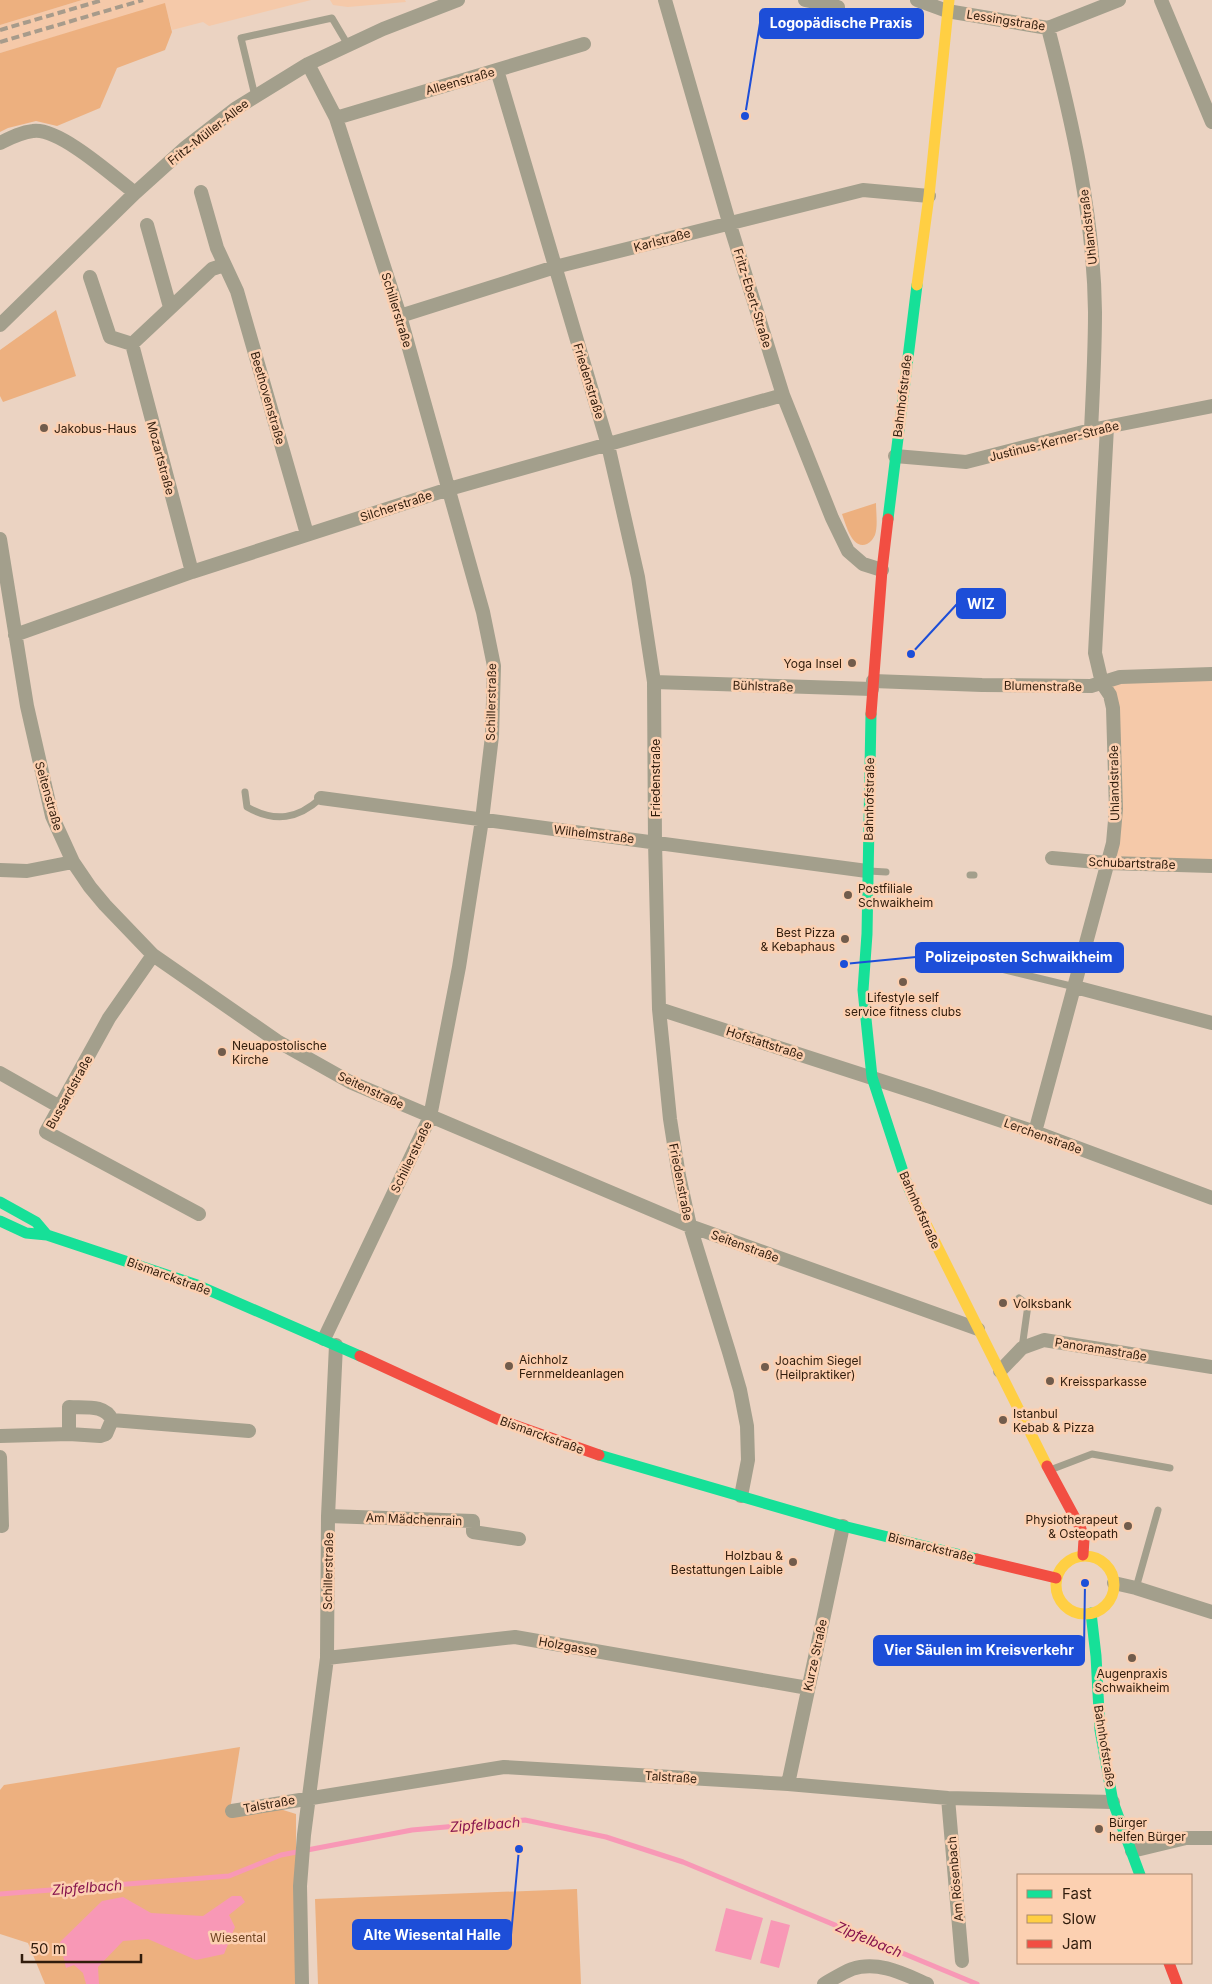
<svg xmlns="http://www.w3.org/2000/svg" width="1212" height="1984" font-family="Inter,sans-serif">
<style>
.built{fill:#f5c9a9}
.green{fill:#edb07f}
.water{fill:#f898b6}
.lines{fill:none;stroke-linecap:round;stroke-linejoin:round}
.stream{stroke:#f898b6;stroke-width:5}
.lane{stroke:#a39f8c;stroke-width:7}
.street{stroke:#a39f8c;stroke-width:14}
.fast{stroke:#16e098;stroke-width:11}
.slow{stroke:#ffcf43;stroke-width:11}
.jam{stroke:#f24e42;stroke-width:11}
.rail{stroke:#a79b8b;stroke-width:4;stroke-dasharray:8 4;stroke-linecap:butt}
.poi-dot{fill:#715c4c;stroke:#fcd0b1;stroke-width:2}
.labels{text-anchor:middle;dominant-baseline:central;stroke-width:5;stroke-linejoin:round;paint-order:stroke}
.street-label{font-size:12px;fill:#301c0c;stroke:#fcd0b1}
.poi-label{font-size:12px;fill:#301c0c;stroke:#fcd0b1;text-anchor:start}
.park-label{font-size:12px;fill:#6f4421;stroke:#fcd0b1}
.water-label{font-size:14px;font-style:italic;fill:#86124c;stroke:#fcd0b1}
.leader{fill:none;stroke:#1d4ed8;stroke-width:2}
.callout-dot{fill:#1d4ed8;stroke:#fcd0b1;stroke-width:2}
.callout{fill:#1d4ed8;stroke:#1d4ed8;stroke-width:2}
.callout-label{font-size:14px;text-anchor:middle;font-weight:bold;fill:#fff}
</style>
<rect width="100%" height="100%" fill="#ebd3c2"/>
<!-- built -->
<path class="built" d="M82 0H311L209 26 203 22 172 30 165 4 0 53V25Z
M330 0H405L406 2 348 7 333 5Z
M1212 674V866L1108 863 1113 708 1102 683Z"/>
<!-- green -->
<path class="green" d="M0 0H82L0 25Z
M165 3 172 32 165 50 117 68 100 108 57 126 36 121 8 128 0 132V53Z
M56 310 76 376 3 402 0 396V350Z
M876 503C876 512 878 526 875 535 873 539 871 542 867 544 852 550 846 525 842 514Z
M240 1747 229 1816 280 1809 296 1814V1984H45L28 1943 0 1934V1790L4 1785Z
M577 1889 581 1984H318L315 1899Z"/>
<!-- water -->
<path class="water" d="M232 1896H241L245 1902 229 1915 235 1927 224 1954 196 1960 148 1939 123 1941 98 1967 99 1984H86L83 1973 74 1965 66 1968 60 1942 102 1901 123 1897 151 1913 203 1916Z
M726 1908 763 1918 751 1960 715 1951Z
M771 1920 790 1925 779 1968 760 1963Z"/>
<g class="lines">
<!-- stream -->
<path class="stream" d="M0 1894 229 1876 281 1855 412 1830 525 1820 606 1837 683 1862 977 1984"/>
<!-- lane -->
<path class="lane" d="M255 96 241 38 332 18 348 45
M245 792 247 807C275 823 298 819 321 798
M869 871 886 872
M970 875H974
M977 963 1075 987
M1019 1298 1028 1305 1022 1348
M1050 1470 1092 1454 1170 1468
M1136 1588 1158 1510"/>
<!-- street -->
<path class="street" d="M665 0 729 222 783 395 832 518 848 551 863 564 882 570
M805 0 838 7
M917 0 947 11 1048 28 1119 0
M1161 0 1212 122
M1048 28C1072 121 1094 216 1095 312 1095 351 1093 391 1091 430
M308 64 336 118 400 316 483 612 494 666 492 736 482 820 459 967 430 1117 324 1339
M497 70 608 445 638 577 654 682 655 842 659 1009 670 1119 679 1176 690 1226 729 1352 740 1390 747 1426 748 1460 741 1496
M336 118 584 44
M0 143C10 138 21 132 33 131 59 127 114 177 135 193
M201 192 217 248 237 291 307 534
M147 225 170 307
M90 277 110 337 132 344
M400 316 555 267 863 190 929 196
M0 325 135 193 186 147 235 109 308 64 383 29 458 0
M895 456 966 462 1091 430 1212 406
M0 539 27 706 52 816 73 862 90 887 105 905 153 955 277 1041 350 1082 690 1226 978 1329
M192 572 132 344 212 269 224 265
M15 635 192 572 449 489 783 395
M873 681 982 685 1091 686 1120 677 1212 674
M654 682 872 689
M321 798 867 871
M1052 858 1108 863 1212 866
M0 870 27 871 73 862
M153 955 109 1018 46 1132 199 1214
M1075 987 1212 1023
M659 1009 928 1096 1035 1132 1212 1198
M0 1073 60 1107
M1035 1132 1113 843 1116 809 1113 708 1110 695 1102 683 1095 653 1107 427
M1000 1371 1022 1348 1044 1340 1212 1367
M112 1420 249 1431
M0 1436 69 1434 100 1436 106 1434 112 1420C105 1404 85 1408 69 1407V1434
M0 1457 2 1526
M328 1516 473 1521V1532L519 1539
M1114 1583 1136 1588 1212 1612
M327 1658 515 1637 808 1688
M788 1784 843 1526
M948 1798 962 1961
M232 1811 504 1767 788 1784 948 1798 1113 1802
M1132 1851 1186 1838H1212
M302 1984 300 1886 304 1835 327 1658 328 1516 336 1345
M824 1984C833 1979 842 1973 852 1969 878 1960 904 1974 927 1984"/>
<!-- fast -->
<path class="fast" d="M888 519 917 285
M871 714 867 934 863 990 872 1077 907 1184 914 1200
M0 1202 36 1222 47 1235
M0 1221 26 1233 47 1235 197 1285 360 1356
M599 1455 843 1526 977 1559
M1091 1613 1096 1656 1100 1730 1113 1802 1140 1875"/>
<!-- slow -->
<path class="slow" d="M917 285 929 196 949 0
M914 1200 1047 1466
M1056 1585a29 29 0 1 1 58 0a29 29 0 1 1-58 0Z"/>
<!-- jam -->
<path class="jam" d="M871 714 882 570 888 519
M360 1356 497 1419 599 1455
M1047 1466 1081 1529 1084 1539 1083 1555
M977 1559 1056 1578
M1169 1963 1177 1984"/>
<!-- rail -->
<path class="rail" d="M0 30 103 0
M0 42 143 0"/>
</g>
<!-- markers -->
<g class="poi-dot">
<circle cx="44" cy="428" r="5"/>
<circle cx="852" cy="663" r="5"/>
<circle cx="848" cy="895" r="5"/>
<circle cx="845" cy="939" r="5"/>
<circle cx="903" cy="982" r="5"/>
<circle cx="222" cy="1052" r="5"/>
<circle cx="1003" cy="1303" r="5"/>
<circle cx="509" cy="1366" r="5"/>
<circle cx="765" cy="1367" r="5"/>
<circle cx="1050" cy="1381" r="5"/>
<circle cx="1003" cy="1420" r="5"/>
<circle cx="1128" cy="1526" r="5"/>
<circle cx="793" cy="1562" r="5"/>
<circle cx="1132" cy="1658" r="5"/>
<circle cx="1099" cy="1829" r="5"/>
</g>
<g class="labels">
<!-- street labels -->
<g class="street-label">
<text transform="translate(1006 20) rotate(9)">Lessingstraße</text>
<text transform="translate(460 81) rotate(-16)">Alleenstraße</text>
<text transform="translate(208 132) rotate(-38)">Fritz-Müller-Allee</text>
<text transform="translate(1088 227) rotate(-97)">Uhlandstraße</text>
<text transform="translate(662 240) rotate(-15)">Karlstraße</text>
<text transform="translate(753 298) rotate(73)">Fritz-Ebert-Straße</text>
<text transform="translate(397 310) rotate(73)">Schillerstraße</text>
<text transform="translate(589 381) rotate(73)">Friedenstraße</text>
<text transform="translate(902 396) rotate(-83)">Bahnhofstraße</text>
<text transform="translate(268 398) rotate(74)">Beethovenstraße</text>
<text transform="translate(1054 441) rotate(-14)">Justinus-Kerner-Straße</text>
<text transform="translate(161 458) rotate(75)">Mozartstraße</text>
<text transform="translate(396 506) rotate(-18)">Silcherstraße</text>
<text transform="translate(763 686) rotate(2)">Bühlstraße</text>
<text transform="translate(1043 686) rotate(1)">Blumenstraße</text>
<text transform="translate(491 702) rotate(-89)">Schillerstraße</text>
<text transform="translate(655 778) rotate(-90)">Friedenstraße</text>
<text transform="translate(1114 783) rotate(-91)">Uhlandstraße</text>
<text transform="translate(49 796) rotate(74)">Seitenstraße</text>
<text transform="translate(869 799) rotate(-89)">Bahnhofstraße</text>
<text transform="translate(594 834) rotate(7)">Wilhelmstraße</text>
<text transform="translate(1132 863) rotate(2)">Schubartstraße</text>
<text transform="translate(765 1043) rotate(18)">Hofstattstraße</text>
<text transform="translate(371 1090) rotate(25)">Seitenstraße</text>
<text transform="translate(69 1092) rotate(-61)">Bussardstraße</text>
<text transform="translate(1043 1136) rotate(20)">Lerchenstraße</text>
<text transform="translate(411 1157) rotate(-64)">Schillerstraße</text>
<text transform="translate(681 1182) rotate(79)">Friedenstraße</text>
<text transform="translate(920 1210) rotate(66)">Bahnhofstraße</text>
<text transform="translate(745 1246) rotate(20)">Seitenstraße</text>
<text transform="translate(169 1276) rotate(20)">Bismarckstraße</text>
<text transform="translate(1101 1349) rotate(9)">Panoramastraße</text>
<text transform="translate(542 1435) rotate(20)">Bismarckstraße</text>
<text transform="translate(414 1519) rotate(2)">Am Mädchenrain</text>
<text transform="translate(931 1547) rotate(14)">Bismarckstraße</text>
<text transform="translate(328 1571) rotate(-89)">Schillerstraße</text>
<text transform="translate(568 1646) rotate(10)">Holzgasse</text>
<text transform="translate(815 1655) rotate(-78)">Kurze Straße</text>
<text transform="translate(1105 1746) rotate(81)">Bahnhofstraße</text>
<text transform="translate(671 1777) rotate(4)">Talstraße</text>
<text transform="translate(269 1804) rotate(-10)">Talstraße</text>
<text transform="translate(955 1879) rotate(-95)">Am Rösenbach</text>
</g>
<!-- poi labels -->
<g class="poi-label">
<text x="54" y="428">Jakobus-Haus</text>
<text x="842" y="663" text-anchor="end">Yoga Insel</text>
<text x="858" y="888">Postfiliale<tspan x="858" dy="14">Schwaikheim</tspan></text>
<text x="835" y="932" text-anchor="end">Best Pizza<tspan x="835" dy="14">&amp; Kebaphaus</tspan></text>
<text x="903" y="997" text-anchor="middle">Lifestyle self<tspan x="903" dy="14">service fitness clubs</tspan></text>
<text x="232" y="1045">Neuapostolische<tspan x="232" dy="14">Kirche</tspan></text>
<text x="1013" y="1303">Volksbank</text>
<text x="519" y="1359">Aichholz<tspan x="519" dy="14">Fernmeldeanlagen</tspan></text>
<text x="775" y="1360">Joachim Siegel<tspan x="775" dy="14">(Heilpraktiker)</tspan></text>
<text x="1060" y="1381">Kreissparkasse</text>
<text x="1013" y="1413">Istanbul<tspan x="1013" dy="14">Kebab &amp; Pizza</tspan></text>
<text x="1118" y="1519" text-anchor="end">Physiotherapeut<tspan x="1118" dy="14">&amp; Osteopath</tspan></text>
<text x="783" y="1555" text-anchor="end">Holzbau &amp;<tspan x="783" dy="14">Bestattungen Laible</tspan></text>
<text x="1132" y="1673" text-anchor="middle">Augenpraxis<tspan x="1132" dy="14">Schwaikheim</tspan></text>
<text x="1109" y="1822">Bürger<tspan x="1109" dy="14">helfen Bürger</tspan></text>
</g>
<!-- park labels -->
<g class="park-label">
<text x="238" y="1937">Wiesental</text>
</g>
<!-- water labels -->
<g class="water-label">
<text transform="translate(485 1824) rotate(-4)">Zipfelbach</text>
<text transform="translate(87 1887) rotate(-4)">Zipfelbach</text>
<text transform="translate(869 1939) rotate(23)">Zipfelbach</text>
</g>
</g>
<!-- callouts -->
<path class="leader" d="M745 116L760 23M911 654L957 604M844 964L916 957M1085 1583L1084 1650M519 1849L511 1935"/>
<g class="callout-dot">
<circle cx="745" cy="116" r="5"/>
<circle cx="911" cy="654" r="5"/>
<circle cx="844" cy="964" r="5"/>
<circle cx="1085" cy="1583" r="5"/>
<circle cx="519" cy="1849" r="5"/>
</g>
<g class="callout">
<rect x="760" y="9" width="163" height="29" rx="5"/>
<rect x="957" y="589" width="48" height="29" rx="5"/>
<rect x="916" y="943" width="207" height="29" rx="5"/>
<rect x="874" y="1636" width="210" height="29" rx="5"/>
<rect x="353" y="1920" width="158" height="29" rx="5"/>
</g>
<g class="callout-label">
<text x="841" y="28">Logopädische Praxis</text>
<text x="981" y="609">WIZ</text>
<text x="1019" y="962">Polizeiposten Schwaikheim</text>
<text x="979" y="1655">Vier Säulen im Kreisverkehr</text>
<text x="432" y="1940">Alte Wiesental Halle</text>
</g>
<!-- legend -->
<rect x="1017" y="1874" width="175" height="90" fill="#fcd0b1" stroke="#aa886f"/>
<rect x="1027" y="1890" width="25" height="8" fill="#16e098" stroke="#aa886f"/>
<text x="1062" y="1899" font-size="15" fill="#301c0c">Fast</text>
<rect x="1027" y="1915" width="25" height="8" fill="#ffcf43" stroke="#aa886f"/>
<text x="1062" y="1924" font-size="15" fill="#301c0c">Slow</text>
<rect x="1027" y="1940" width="25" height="8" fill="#f24e42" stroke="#aa886f"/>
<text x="1062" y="1949" font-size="15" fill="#301c0c">Jam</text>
<!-- scale -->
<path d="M22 1954v8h119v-8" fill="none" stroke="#301c0c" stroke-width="2.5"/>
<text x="30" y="1954" font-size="15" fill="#301c0c" stroke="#fcd0b1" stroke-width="4" paint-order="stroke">50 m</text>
</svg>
